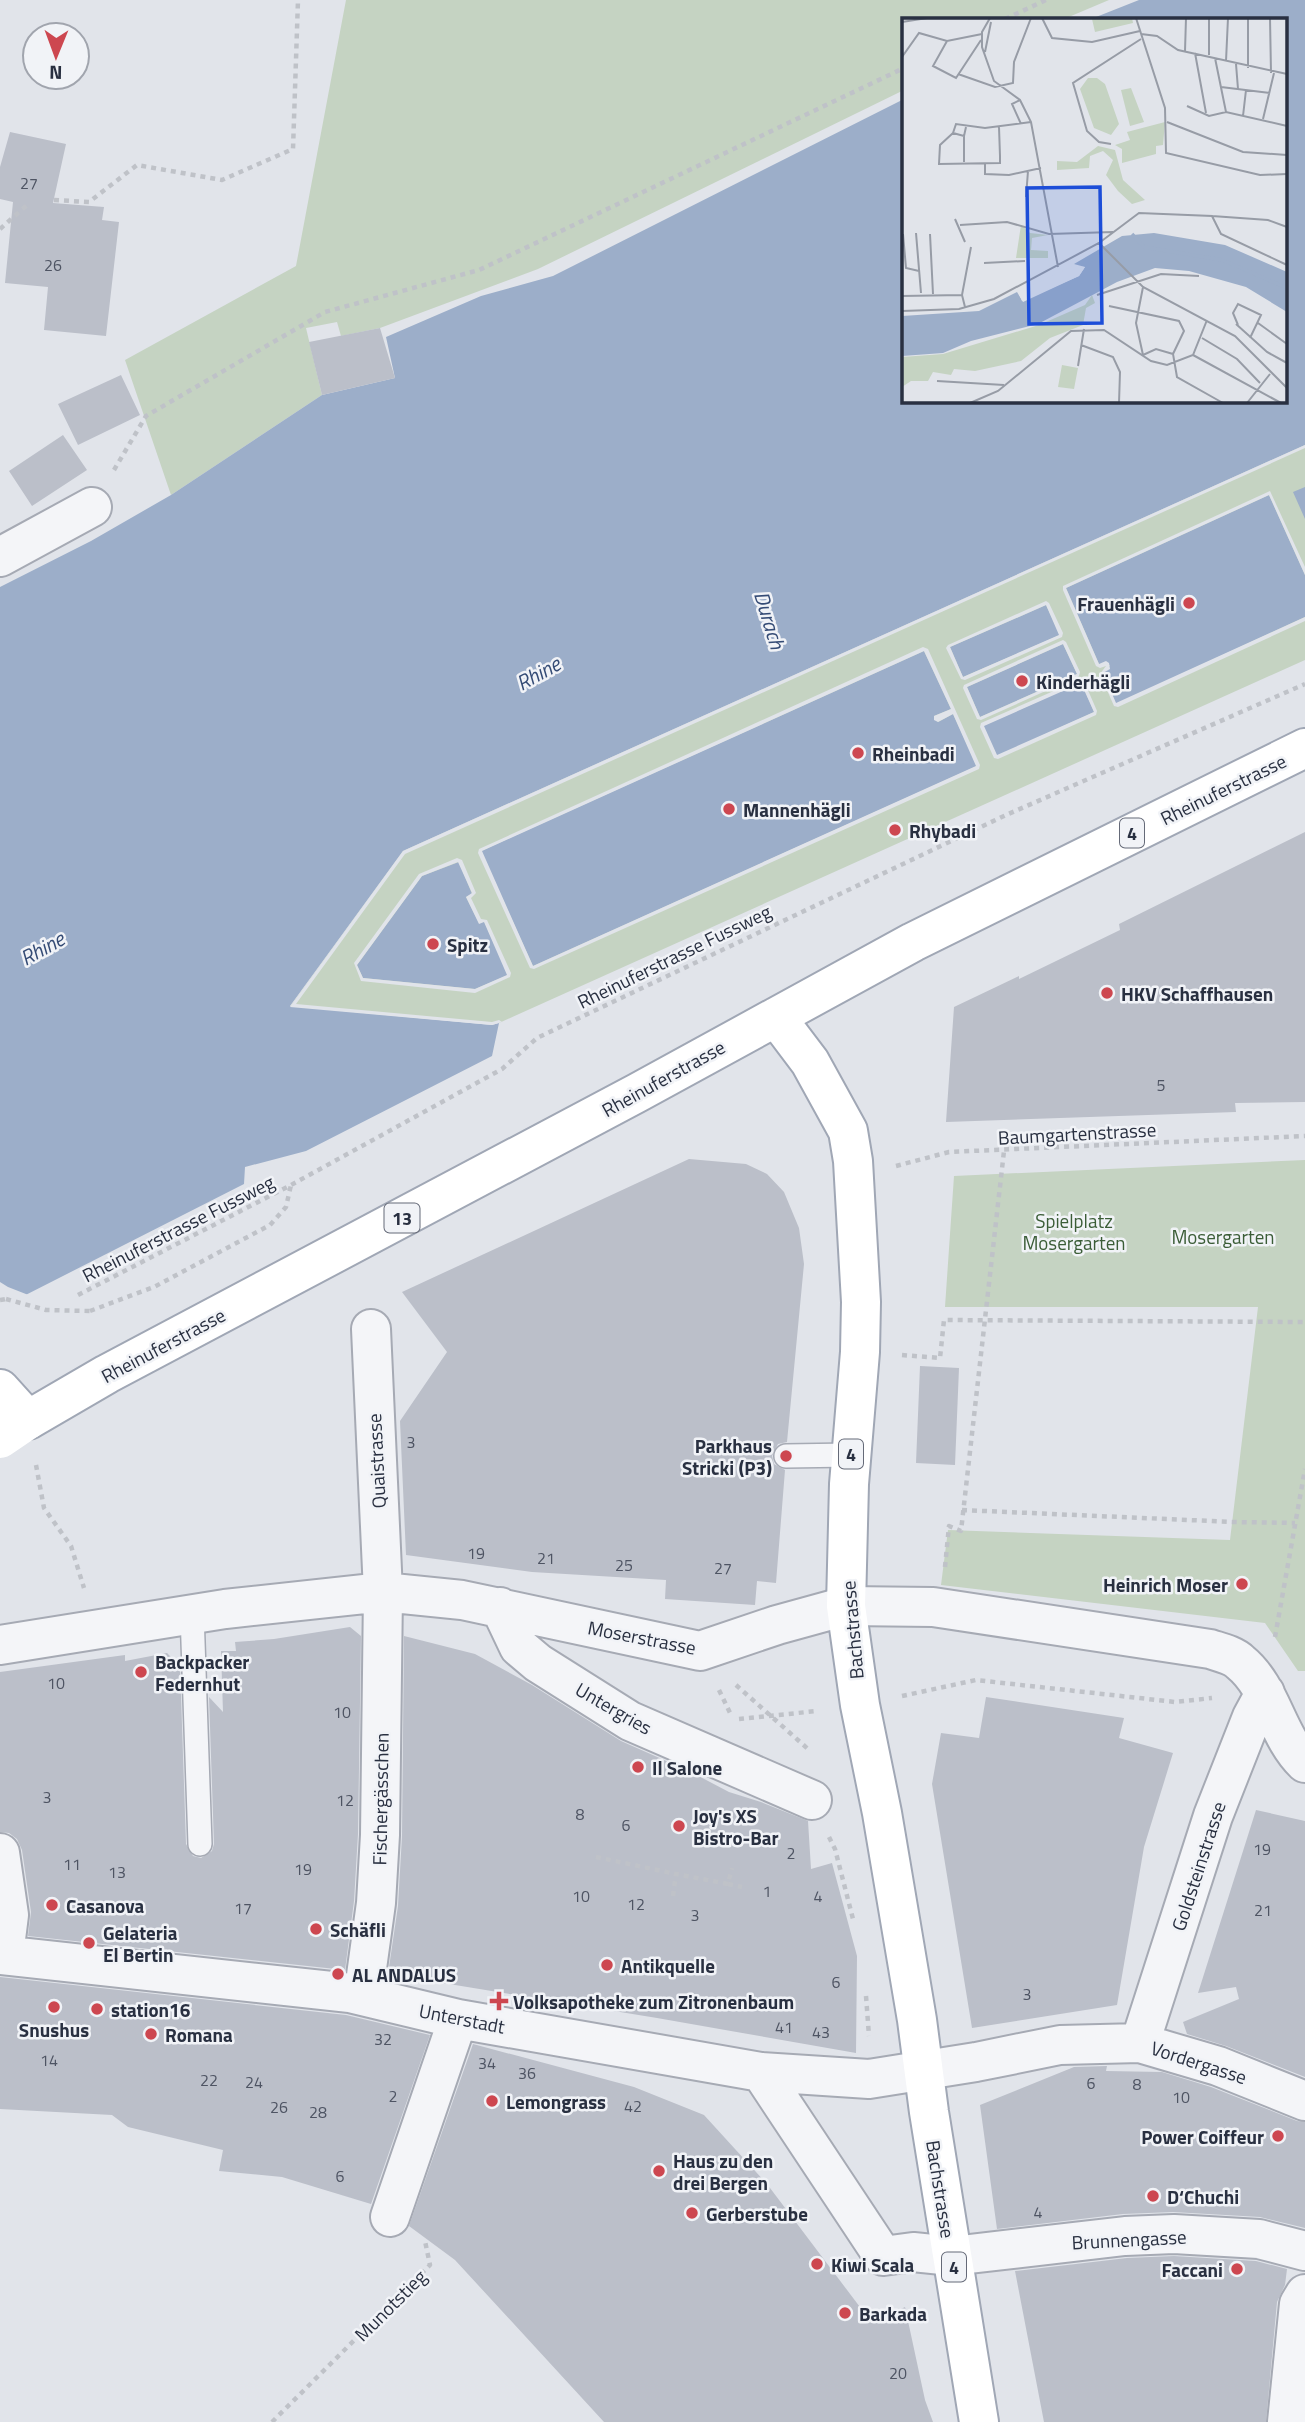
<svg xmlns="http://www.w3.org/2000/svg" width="1305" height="2422" font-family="'Titillium Web',sans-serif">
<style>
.green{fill:#c5d3c2}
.water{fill:#9caec9}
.pier{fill:#e1e4ea;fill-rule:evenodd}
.building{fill:#bbbfc9}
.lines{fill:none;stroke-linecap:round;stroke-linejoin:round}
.lane-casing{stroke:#a6aab4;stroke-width:26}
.street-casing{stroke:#a6aab4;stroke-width:42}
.primary-casing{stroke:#a0a7b5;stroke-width:42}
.path{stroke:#bfc2c8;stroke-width:4.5;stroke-dasharray:5 5;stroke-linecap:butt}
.lane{stroke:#f4f5f8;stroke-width:23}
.street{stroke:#f4f5f8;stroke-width:38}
.secondary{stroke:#fff;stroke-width:38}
.primary{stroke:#fff;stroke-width:38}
.path-bridge{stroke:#bfc2c8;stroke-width:4.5;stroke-dasharray:5 5;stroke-linecap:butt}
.poi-dot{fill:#cd4750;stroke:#f1f3f7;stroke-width:2.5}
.labels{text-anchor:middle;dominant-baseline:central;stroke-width:5;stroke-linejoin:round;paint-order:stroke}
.number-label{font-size:16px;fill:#4e5463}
.shield{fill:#f1f3f7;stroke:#656a78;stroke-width:2}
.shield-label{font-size:18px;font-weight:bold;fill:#293041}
.poi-label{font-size:19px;font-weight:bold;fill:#293041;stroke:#f1f3f7;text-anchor:start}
.street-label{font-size:19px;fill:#293041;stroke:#f1f3f7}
.park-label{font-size:19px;fill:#3b5d37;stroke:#f1f3f7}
.water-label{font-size:21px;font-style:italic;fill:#344b75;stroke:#f1f3f7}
.inset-river{fill:none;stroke:#9caec9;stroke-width:3.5}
.inset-road{fill:none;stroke:#979ca6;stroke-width:2}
.view{fill:#1d4ed8;fill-opacity:0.15;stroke:#1d4ed8;stroke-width:3.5}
.inset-edge{fill:none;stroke:#293041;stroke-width:3.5}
</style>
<rect width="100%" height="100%" fill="#e1e4ea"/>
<!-- green -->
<path class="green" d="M346 0H1109L1064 19H904V90L538 269 380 328 341 336 337 322 306 328 322 395 171 495 125 360 296 266Z
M1305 445V660L499 1023 290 1007 403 851Z
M1305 1160V1671H1298L1265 1623 941 1585 948 1530 1230 1540 1258 1307H945L954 1176Z"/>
<!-- water -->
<path class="water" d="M1139 0H1305V445L403 851 290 1006 492 1025 499 1023 492 1056 306 1151 245 1167 244 1184 0 1308V587L91 541 171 495 322 395 395 378 386 337 481 296 553 276 904 99V401H1286V19H1091Z
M1305 487V519L1293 492Z
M1269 495 1305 575V617L1116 704 1103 673 1110 665 1099 664 1066 588Z
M1046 605 1060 635 963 677 950 647Z
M1063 644 1077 674 980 717 967 687Z
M924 651 951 709 934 716 938 722 953 714 977 766 533 966 481 851Z
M1081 682 1094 712 997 756 983 726Z
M459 862 472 894 466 897 479 923 484 921 508 975 475 989 363 978 357 965 422 876Z"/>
<!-- pier -->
<path class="pier" d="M1305 445V448L405 854 296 1004 492 1022 499 1020 502 1022 492 1025 290 1007 403 851Z
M1270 491 1305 567V575L1269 495 1066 588 1099 664 1106 661 1109 663 1110 669 1103 673 1116 703 1305 617V621L1118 707 1114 706 1100 674 1106 666 1100 668 1096 666 1063 590V586Z
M1046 601 1049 603 1063 633 1062 637 965 680 961 679 946 648 948 645ZM1046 605 1059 635 963 677 950 647Z
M1063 640 1066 642 1080 672 1079 676 981 720 977 719 963 688 964 685ZM1063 644 1077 674 980 717 967 687Z
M923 647 928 649 980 765 979 769 534 969 530 968 478 853 479 849ZM924 651 951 709 934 716V720L938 722 953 714 976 766 533 966 482 851Z
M1081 679 1084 681 1097 711 1096 715 998 759 994 758 980 727 981 723ZM1081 683 1094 712 997 755 984 726Z
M457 858 462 860 476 893 471 898 481 919 487 920 511 973 510 977 475 993 361 981 354 963 419 874ZM458 862 472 893 466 897 479 924 484 922 507 975 475 989 363 978 357 965 422 876Z
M0 1282 8 1287 31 1296 0 1311Z"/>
<!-- building -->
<path class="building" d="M10 132 66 144 53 203 104 207 102 220 119 222 106 336 44 330 48 287 5 283 13 202 0 199V167Z
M380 328 395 378 322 395 309 342Z
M121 375 140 415 78 445 58 404Z
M63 435 87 470 32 506 9 471Z
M1305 832V1102L1235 1103 1236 1112 946 1122 954 1007 1019 976V979L1120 930 1119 924Z
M689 1159 746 1164 767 1174 784 1192 799 1228 804 1264 787 1442 778 1444 772 1456 774 1464 785 1470 776 1583 757 1581 755 1605 665 1599 666 1580 532 1572 406 1555 400 1421 447 1352 402 1292Z
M920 1366 959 1368 955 1465 916 1463Z
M350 1627 361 1636 358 1834 354 1901 345 1970 28 1936 31 1912 22 1850 17 1839 9 1833 0 1832V1672L125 1655V1661L167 1653 180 1666 186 1844 193 1856 201 1858 212 1851 214 1844 209 1697 223 1712 221 1651H236L235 1642 274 1639Z
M404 1636 475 1654 532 1685 621 1741 689 1771 729 1792 761 1802 808 1821 811 1869 832 1863 857 1956 856 2053 657 2018 388 1974 398 1906 402 1836Z
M986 1697 1124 1718 1119 1738 1173 1753 1144 1847 1117 2005 972 2028 932 1784 941 1733 979 1738Z
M1256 1810 1305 1821V2077L1226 2046 1187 2034 1183 2022 1239 1999 1236 1987 1198 1993Z
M0 1977 346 2015 430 2035 371 2204 282 2177 219 2171 223 2150 128 2127 112 2115 0 2109Z
M473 2044 634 2087 704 2115 767 2184 872 2323 905 2307 925 2400 933 2422H604L455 2260 409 2226Z
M1107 2066 1106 2071 1162 2072 1211 2087 1297 2121 1305 2122V2228L1260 2217 1173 2212 1123 2214 997 2229 980 2105 1074 2067Z
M1174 2256 1256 2261 1287 2269 1285 2285 1277 2302 1266 2422H1044L1015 2271 1127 2258Z"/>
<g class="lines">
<defs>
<path id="lane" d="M786 1456 851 1455
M192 1613 200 1844"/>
<path id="street" d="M0 557 92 507
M500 1607 519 1647 538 1663 630 1721 812 1800
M0 1645 225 1609 383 1592 462 1600 700 1651 777 1625 846 1606 933 1607 1210 1649C1219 1652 1233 1655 1240 1662 1272 1688 1276 1735 1305 1763
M0 1853 9 1915 4 1955
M0 1955 350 1993 458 2019 761 2072 869 2079 976 2062 1060 2045 1140 2043 1218 2066 1305 2101
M350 1993 364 1990 376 1903 380 1835 383 1592 371 1329
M1140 2043 1213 1816 1252 1717 1265 1693
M761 2072 883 2256 913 2252 952 2256 1125 2236 1174 2234 1259 2239 1305 2251
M390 2217 458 2019
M1287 2422 1299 2304 1305 2294"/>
<path id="primary" d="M776 1017 810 1062 848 1131 853 1161 861 1302 860 1352 849 1484 846 1606 860 1705 882 1813 917 2020 929 2112 979 2422
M0 1389 28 1420 107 1374 637 1093 913 942 1305 748"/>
</defs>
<!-- lane casing -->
<use href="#lane" class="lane-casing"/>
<!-- street casing -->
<use href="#street" class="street-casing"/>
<!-- primary casing -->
<use href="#primary" class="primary-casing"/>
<!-- path -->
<path class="path" d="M1005 19 1046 0
M54 200 89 202 137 165 222 180 293 149 298 0
M0 229 27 205
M114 470 146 416 325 312 479 270 904 68
M896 1166 949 1152 1305 1136
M78 1295 291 1185 502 1069 537 1038 1006 815 1305 684
M0 1300 6 1299
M90 1311 154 1287 270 1225 286 1207 291 1185
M902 1355 940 1358 944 1320 1305 1322
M36 1465 44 1508 71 1546 84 1588
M962 1510 1234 1522 1295 1523
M945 1567 949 1526 961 1531 1004 1151
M1275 1637 1305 1469
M736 1685 808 1749
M719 1690 732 1717
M902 1696 976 1680 1175 1702 1212 1698
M739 1719 817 1711
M829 1837 835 1849 853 1919
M596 1857 676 1874
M728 1884 742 1887
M673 1896 676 1874 728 1884 732 1868
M866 1996 869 2036
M272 2422 430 2265 425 2241"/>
<!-- lane -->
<use href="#lane" class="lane"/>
<!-- street -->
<use href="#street" class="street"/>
<!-- secondary -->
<path class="secondary" d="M0 1439 28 1420"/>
<!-- primary -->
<use href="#primary" class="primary"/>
<!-- path-bridge -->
<path class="path-bridge" d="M6 1299 46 1310 90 1311"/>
</g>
<!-- markers -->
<g class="poi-dot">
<circle cx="1189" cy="603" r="7"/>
<circle cx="1022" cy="681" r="7"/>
<circle cx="858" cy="753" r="7"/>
<circle cx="729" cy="809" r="7"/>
<circle cx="895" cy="830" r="7"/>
<circle cx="433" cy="944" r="7"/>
<circle cx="1107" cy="993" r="7"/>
<circle cx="786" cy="1456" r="7"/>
<circle cx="1242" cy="1584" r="7"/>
<circle cx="141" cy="1672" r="7"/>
<circle cx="638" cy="1767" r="7"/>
<circle cx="679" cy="1826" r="7"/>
<circle cx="52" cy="1905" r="7"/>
<circle cx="316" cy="1929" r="7"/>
<circle cx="89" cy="1943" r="7"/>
<circle cx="607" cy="1965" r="7"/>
<circle cx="338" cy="1974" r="7"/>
<path d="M495.5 1990.5h7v7h7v7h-7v7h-7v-7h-7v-7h7z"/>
<circle cx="54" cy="2007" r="7"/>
<circle cx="97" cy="2009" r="7"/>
<circle cx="151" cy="2034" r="7"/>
<circle cx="492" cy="2101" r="7"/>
<circle cx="1278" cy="2136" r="7"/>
<circle cx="659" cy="2171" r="7"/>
<circle cx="1153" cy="2196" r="7"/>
<circle cx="692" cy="2213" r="7"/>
<circle cx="817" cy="2264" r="7"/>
<circle cx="1237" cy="2269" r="7"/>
<circle cx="845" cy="2313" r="7"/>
</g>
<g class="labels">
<!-- number labels -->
<g class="number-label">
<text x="29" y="183">27</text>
<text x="53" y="265">26</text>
<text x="1161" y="1085">5</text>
<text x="411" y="1442">3</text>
<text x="476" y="1553">19</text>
<text x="546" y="1558">21</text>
<text x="624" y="1565">25</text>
<text x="723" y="1568">27</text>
<text x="56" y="1683">10</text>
<text x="342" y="1712">10</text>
<text x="47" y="1797">3</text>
<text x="345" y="1800">12</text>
<text x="580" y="1814">8</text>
<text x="626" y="1825">6</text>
<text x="1262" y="1849">19</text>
<text x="791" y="1853">2</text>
<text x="72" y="1864">11</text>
<text x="303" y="1869">19</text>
<text x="117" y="1872">13</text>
<text x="767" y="1891">1</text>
<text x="581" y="1896">10</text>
<text x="818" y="1896">4</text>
<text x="636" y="1904">12</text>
<text x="243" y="1908">17</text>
<text x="1263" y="1910">21</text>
<text x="695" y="1915">3</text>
<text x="836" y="1982">6</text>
<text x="1027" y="1994">3</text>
<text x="784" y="2027">41</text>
<text x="821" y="2032">43</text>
<text x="383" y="2039">32</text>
<text x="49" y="2060">14</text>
<text x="487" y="2063">34</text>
<text x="527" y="2073">36</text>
<text x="209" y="2080">22</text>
<text x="254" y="2082">24</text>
<text x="1091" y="2083">6</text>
<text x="1137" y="2084">8</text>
<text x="393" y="2096">2</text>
<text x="1181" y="2097">10</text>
<text x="633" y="2106">42</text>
<text x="279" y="2107">26</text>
<text x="318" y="2112">28</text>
<text x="340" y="2176">6</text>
<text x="1038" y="2212">4</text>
<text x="898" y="2373">20</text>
</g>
<!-- shield labels -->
<g class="shield">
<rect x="1120" y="818.5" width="24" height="29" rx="5"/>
<rect x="384.5" y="1203.5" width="35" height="29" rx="5"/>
<rect x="839" y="1439.5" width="24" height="29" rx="5"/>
<rect x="942" y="2252.5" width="24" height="29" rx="5"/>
</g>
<g class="shield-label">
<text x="1132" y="833">4</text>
<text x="402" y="1218">13</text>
<text x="851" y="1454">4</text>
<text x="954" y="2267">4</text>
</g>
<!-- poi labels -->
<g class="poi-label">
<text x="1175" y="603" text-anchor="end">Frauenhägli</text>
<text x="1036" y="681">Kinderhägli</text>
<text x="872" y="753">Rheinbadi</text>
<text x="743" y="809">Mannenhägli</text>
<text x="909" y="830">Rhybadi</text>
<text x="447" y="944">Spitz</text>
<text x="1121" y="993">HKV Schaffhausen</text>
<text x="772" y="1445" text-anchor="end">Parkhaus<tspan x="772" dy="22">Stricki (P3)</tspan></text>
<text x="1228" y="1584" text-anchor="end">Heinrich Moser</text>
<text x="155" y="1661">Backpacker<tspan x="155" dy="22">Federnhut</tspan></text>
<text x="652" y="1767">Il Salone</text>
<text x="693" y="1815">Joy's XS<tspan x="693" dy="22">Bistro-Bar</tspan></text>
<text x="66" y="1905">Casanova</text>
<text x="330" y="1929">Schäfli</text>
<text x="103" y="1932">Gelateria<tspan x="103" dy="22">El Bertin</tspan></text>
<text x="621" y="1965">Antikquelle</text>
<text x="352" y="1974">AL ANDALUS</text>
<text x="513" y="2001">Volksapotheke zum Zitronenbaum</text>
<text x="111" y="2009">station16</text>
<text x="54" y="2029" text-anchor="middle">Snushus</text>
<text x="165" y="2034">Romana</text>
<text x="506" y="2101">Lemongrass</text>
<text x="1264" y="2136" text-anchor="end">Power Coiffeur</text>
<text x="673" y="2160">Haus zu den<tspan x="673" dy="22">drei Bergen</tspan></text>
<text x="1167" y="2196">D‘Chuchi</text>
<text x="706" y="2213">Gerberstube</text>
<text x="831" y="2264">Kiwi Scala</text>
<text x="1223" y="2269" text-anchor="end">Faccani</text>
<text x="859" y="2313">Barkada</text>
</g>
<!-- street labels -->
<g class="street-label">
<text transform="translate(1223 789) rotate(-26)">Rheinuferstrasse</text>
<text transform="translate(674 956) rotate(-26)">Rheinuferstrasse Fussweg</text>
<text transform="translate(663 1078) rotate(-29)">Rheinuferstrasse</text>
<text transform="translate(1077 1133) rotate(-3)">Baumgartenstrasse</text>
<text transform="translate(178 1228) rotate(-27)">Rheinuferstrasse Fussweg</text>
<text transform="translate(163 1345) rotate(-28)">Rheinuferstrasse</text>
<text transform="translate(376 1461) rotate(-93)">Quaistrasse</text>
<text transform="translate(852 1630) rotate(-95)">Bachstrasse</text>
<text transform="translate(642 1637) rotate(11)">Moserstrasse</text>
<text transform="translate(614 1708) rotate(30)">Untergries</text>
<text transform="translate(380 1799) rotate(-89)">Fischergässchen</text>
<text transform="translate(1198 1866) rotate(-72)">Goldsteinstrasse</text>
<text transform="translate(462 2018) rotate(11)">Unterstadt</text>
<text transform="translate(1199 2062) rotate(18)">Vordergasse</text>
<text transform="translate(941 2189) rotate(81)">Bachstrasse</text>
<text transform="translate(1129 2239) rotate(-3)">Brunnengasse</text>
<text transform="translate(390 2305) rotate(-45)">Munotstieg</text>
</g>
<!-- park labels -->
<g class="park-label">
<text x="1074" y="1220">Spielplatz<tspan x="1074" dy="22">Mosergarten</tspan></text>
<text x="1223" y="1236">Mosergarten</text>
</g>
<!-- water labels -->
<g class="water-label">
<text transform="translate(770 620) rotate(73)">Durach</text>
<text transform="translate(538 673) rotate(-29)">Rhine</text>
<text transform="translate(42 948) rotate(-29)">Rhine</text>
</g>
</g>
<!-- overview -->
<g transform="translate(902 18)">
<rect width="385" height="385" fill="#e1e4ea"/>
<path d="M184 0H230L231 5 193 14 190 1ZM186 60H195L203 66 217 106 209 117 192 110 178 71ZM229 70 242 104 228 108 219 72ZM263 104 261 127 254 128V136L220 145V131L213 127 228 122 225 114ZM196 128 213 132 221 162 243 182 230 186 216 173 204 157 211 142 201 133 188 138 187 150 155 152V143L175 144ZM119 207 128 215 146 217 130 220 129 232 146 233V240H114ZM190 277 193 285 184 290 181 307 148 320 119 343 73 353 52 351 49 357 31 354 26 363H9L0 369V339L41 336 137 307 183 287ZM160 347 176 350 172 371 156 369Z" fill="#c5d3c2"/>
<path d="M252 215 323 227 385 254V294L344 269 287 253 253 250 215 264 136 306 69 323 41 335 0 338V298L77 293 115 274 121 284 177 258 183 249 172 246 220 218Z" fill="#9caec9"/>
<path d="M171 248 183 249 177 258 120 283 116 274Z" fill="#e1e4ea"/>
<path class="inset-river" d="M230 216 242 229 320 242 385 270"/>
<path class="inset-road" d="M88 0 80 14V29L92 63 118 82 129 104 156 249M140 0 150 20 190 24 238 13M234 0 263 90 264 135 358 157 385 156M307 0V37M346 0V50M368 0 369 55M0 4 25 0M239 16 255 18 276 32 385 56M45 23 31 48 54 60 79 22M283 33 284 0M83 34 89 4M293 35 304 95M0 39 17 15 45 23 80 16M313 40 324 94M324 43 326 0M334 46 336 71M56 56 93 69 111 65 112 44 129 0M319 69 368 75M118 82 110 86 119 106M285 88 307 98 324 94 385 108M341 98 344 72M361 101 372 55M265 104 341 134 385 137M64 109 62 118 51 115 54 106 83 110 129 104M97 109 98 138M51 115 38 127 37 146 98 145V138M62 118V144M209 126 197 124 185 113 171 65 239 21M83 145V156L107 157 139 150M124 179 126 153M310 198 366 202 385 209M53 201 63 224M58 207 105 204 147 216 211 214M14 215 19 275M1 216 4 250 17 253M28 216 31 276M197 225 241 269 333 318 385 370M82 245 123 243M241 269 234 305 241 337 254 331 271 336M195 277 259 256 297 258M0 278 60 277M207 288 277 303 282 313 271 336 275 359 321 385M63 289 60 277 69 229M0 293 57 291 92 281 197 225 237 195 310 198 319 216 385 247M356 305 385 326M334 306 365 334 385 345M336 307 331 295 336 286 359 297 348 320M300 320 335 341 358 365M179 327 211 339 218 354 217 385M291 337 379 385M176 348 182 311M35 363 102 367M68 385 96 373 169 313 202 312 249 343 265 347 291 337 305 302M345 385 368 356"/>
<path class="view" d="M198 169 200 305 127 306 125 170Z"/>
<rect width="385" height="385" class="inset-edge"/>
</g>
<!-- north arrow -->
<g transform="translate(56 56) rotate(181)"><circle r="33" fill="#f1f3f7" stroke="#a1a5ae" stroke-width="2"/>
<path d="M0-5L12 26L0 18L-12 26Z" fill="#cd4750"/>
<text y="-10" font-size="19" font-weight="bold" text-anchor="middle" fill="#293041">N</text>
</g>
</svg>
